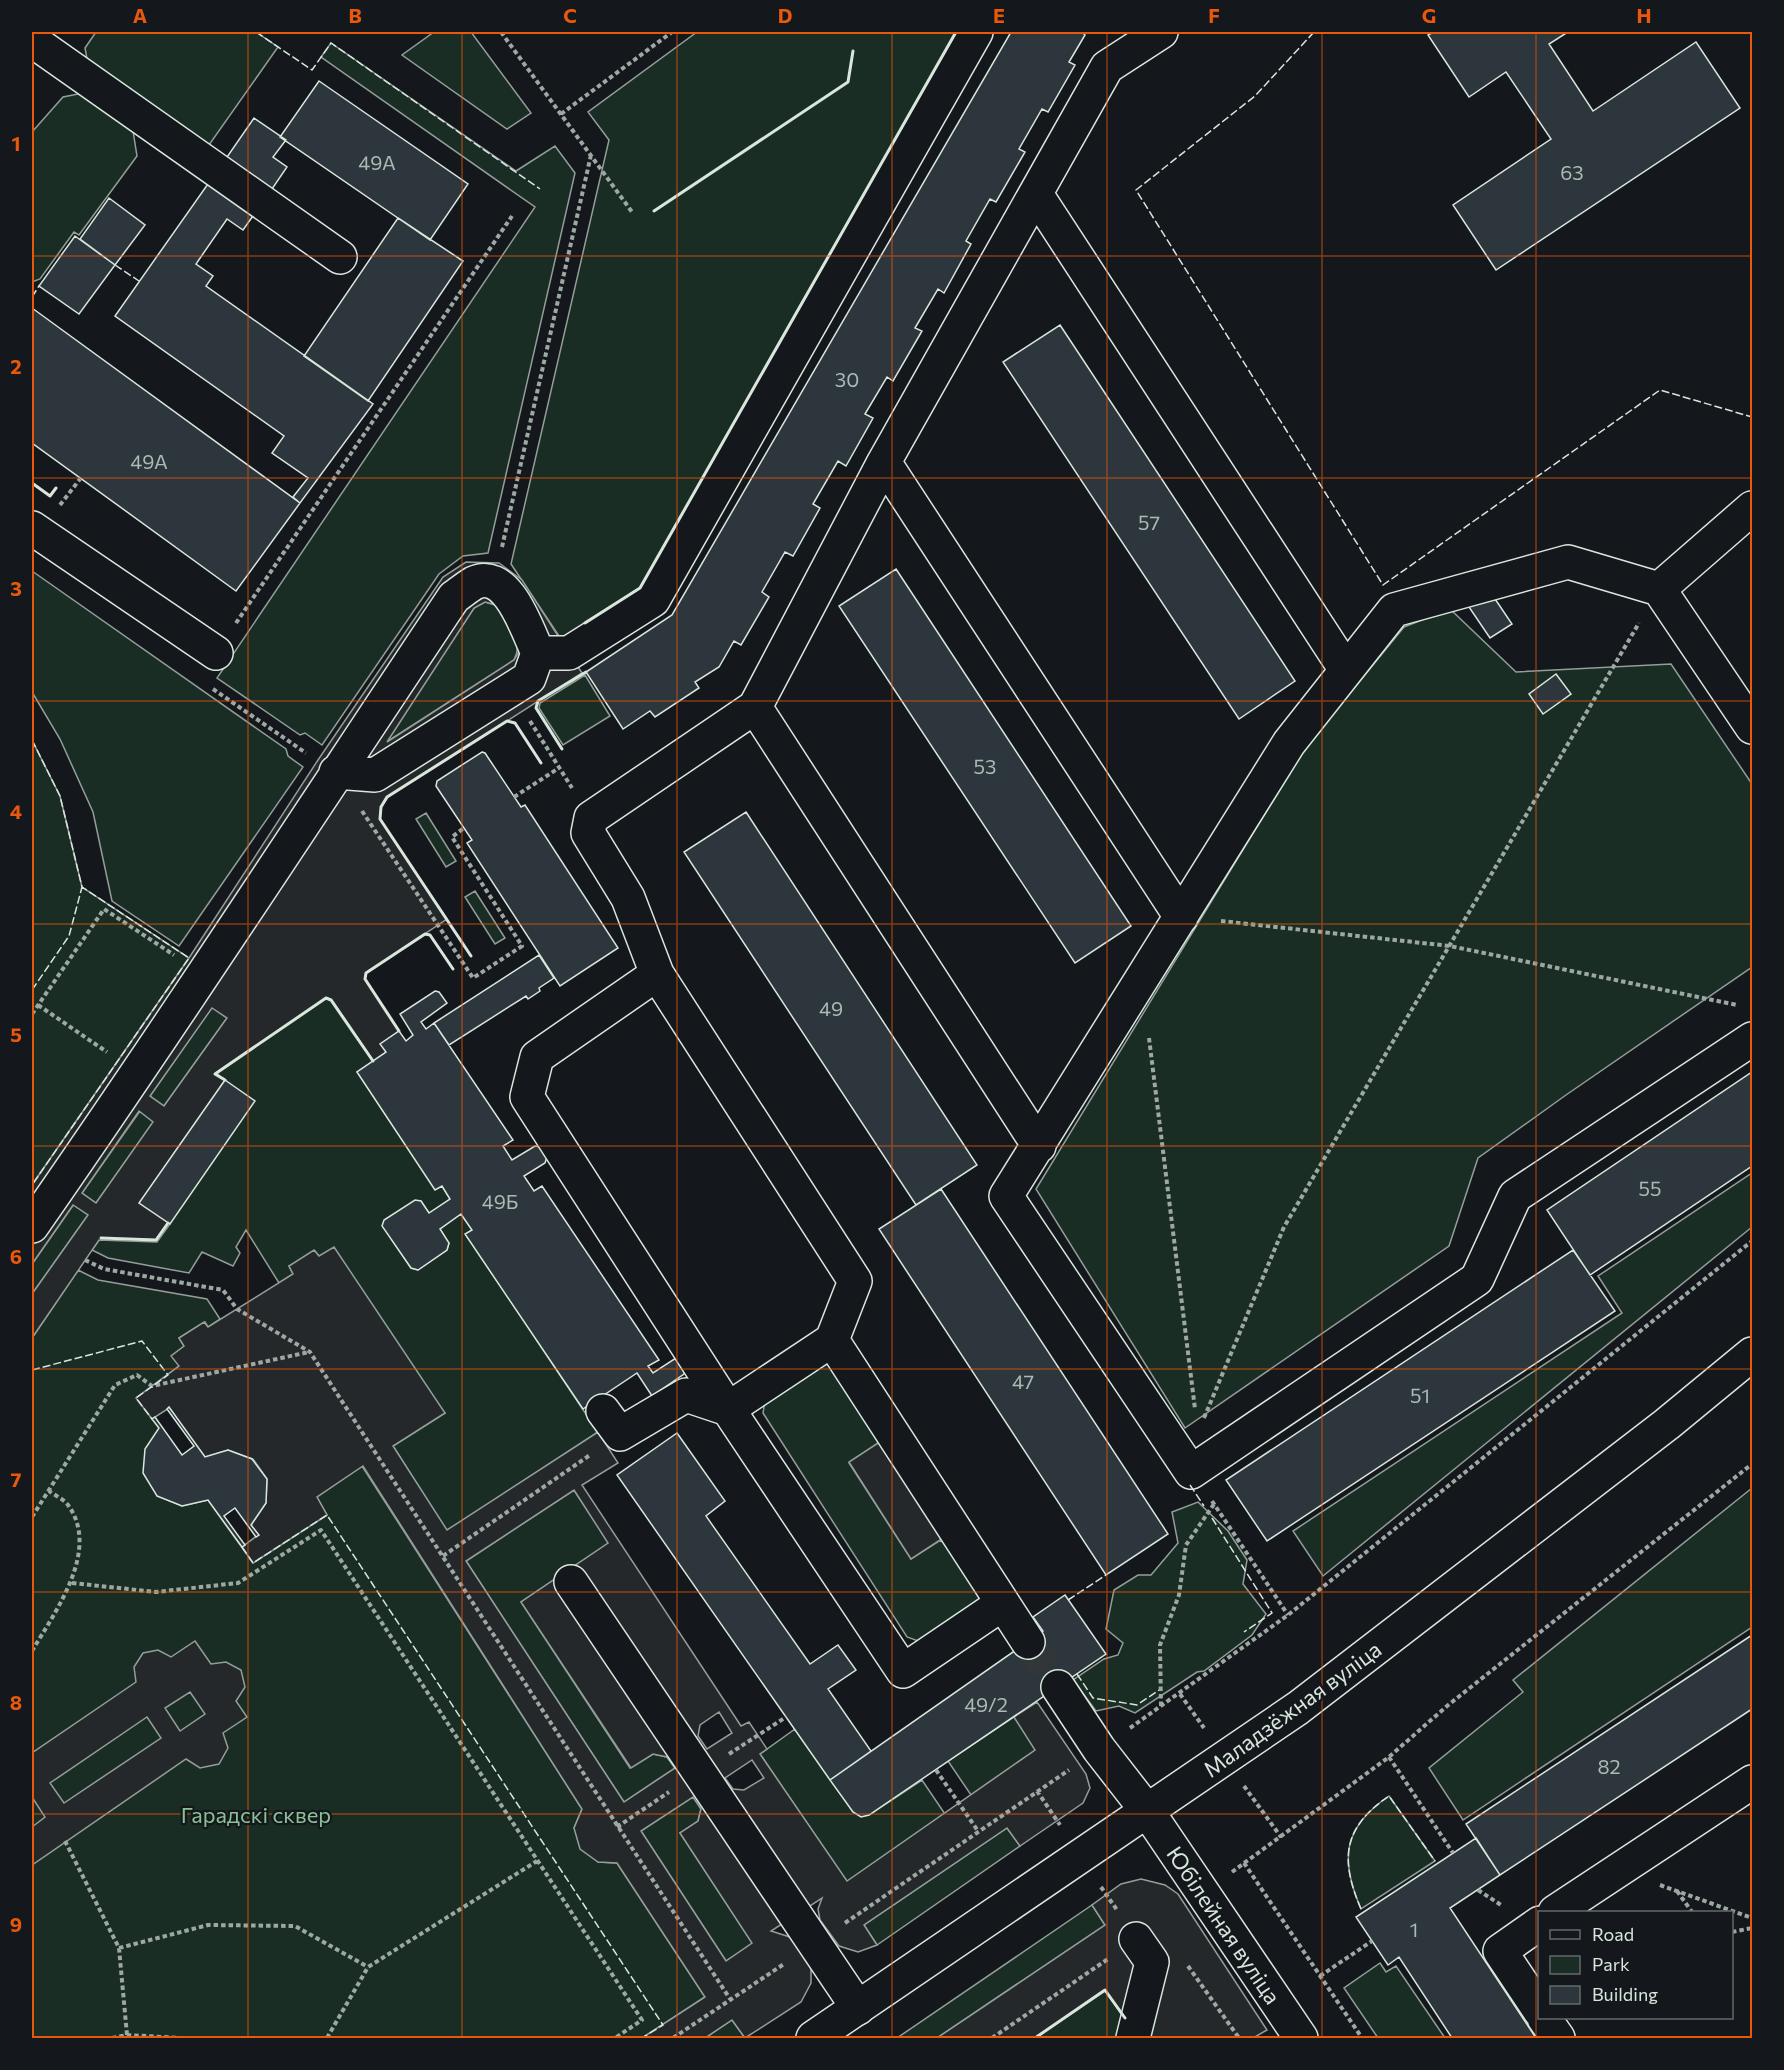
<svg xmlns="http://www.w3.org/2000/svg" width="1784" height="2070" font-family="Commissioner,sans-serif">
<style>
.green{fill:#1a2d24;stroke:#939e99;stroke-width:1.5}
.parking{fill:#24282b;stroke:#939e99;stroke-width:1.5;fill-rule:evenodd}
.building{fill:#2c363c;stroke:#d8e6dc;stroke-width:1.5}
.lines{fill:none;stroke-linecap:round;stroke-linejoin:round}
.minor-tunnel{stroke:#313739;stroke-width:33;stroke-dasharray:33 16;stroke-linecap:butt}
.minor-casing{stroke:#d8e6dc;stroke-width:36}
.major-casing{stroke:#d8e6dc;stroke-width:36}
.path{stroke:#9da8a2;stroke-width:4;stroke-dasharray:4.5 3;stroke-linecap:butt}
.minor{stroke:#14181c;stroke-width:33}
.major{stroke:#14181c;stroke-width:33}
.fence{stroke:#d8e6dc;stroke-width:1.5;stroke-dasharray:8 3;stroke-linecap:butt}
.wall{stroke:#d8e6dc;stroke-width:3}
.grid{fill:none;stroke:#e8590c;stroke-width:1.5;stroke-opacity:0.55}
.labels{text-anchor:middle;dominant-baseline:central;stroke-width:4.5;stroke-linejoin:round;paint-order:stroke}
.number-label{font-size:20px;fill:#adbab4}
.street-label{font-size:22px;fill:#d8e6dc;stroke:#14181c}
.park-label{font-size:22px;fill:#8ac095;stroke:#14181c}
.neatline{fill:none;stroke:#e8590c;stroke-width:2}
.grid-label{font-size:20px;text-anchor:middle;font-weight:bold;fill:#e8590c}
</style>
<rect width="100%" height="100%" fill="#14181c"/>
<!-- green -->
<path class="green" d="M96 32H256L278 47 209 145 87 59 85 48Z
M434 32H471L531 113 507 129 402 55Z
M697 32H956L640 588 561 639 511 564 609 140 588 112Z
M331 43 516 171 555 146 575 173 488 553 463 556 439 574 322 745 305 733 300 735 217 678 535 207 321 57Z
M83 93 133 131 137 156 79 235 74 232 40 279 32 282V132L63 97Z
M32 571 286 749 288 756 303 767 179 946 112 901 93 812 60 739 32 692Z
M485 602 496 605C509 623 525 638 514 660L385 743 474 608Z
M1450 609 1516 672 1671 664 1752 784V967L1566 1095 1478 1158 1449 1246 1185 1428 1036 1189 1305 748 1404 627Z
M585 675 610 716 563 745 539 708 540 703Z
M32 740 60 796 82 887 189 958 32 1185Z
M426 813 456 861 446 867 416 819Z
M475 891 505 938 495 944 465 897Z
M326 998 331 1000 373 1061 357 1072 435 1189 442 1186 450 1199 429 1213 421 1201 383 1226 411 1268 418 1270 447 1250 449 1243 440 1229 461 1214 472 1230 466 1235 598 1432 447 1531 393 1446 445 1413 315 1251 289 1266 293 1274 279 1283 246 1230 236 1247 240 1253 233 1266 202 1252 189 1273 108 1258 92 1250 99 1240 254 1101 215 1074Z
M212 1007 227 1018 164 1106 150 1096Z
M140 1111 154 1121 96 1203 82 1193Z
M1752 1173V1227L1323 1576 1293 1531 1622 1313 1598 1276Z
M74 1204 88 1215 32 1294V1264Z
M78 1270 98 1280 207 1299 220 1319 208 1327 205 1322 179 1338 184 1346 179 1366 137 1398 159 1428 157 1496 182 1506 208 1500 253 1563 327 1515 317 1497 362 1466 582 1809 574 1828 598 1862 617 1863 705 1997 642 2038H32V1338Z
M825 1354 881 1433 878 1443 849 1463 911 1559 939 1541 952 1543 981 1592 978 1603 921 1642 907 1637 763 1413 766 1395Z
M1752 1488V1627L1463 1820 1429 1768 1523 1692 1513 1680Z
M574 1490 609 1543 521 1602 630 1768 653 1754 667 1757 675 1768 624 1802 466 1561Z
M1198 1502 1228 1531 1247 1560 1243 1584 1266 1614 1252 1635 1204 1671 1197 1672 1135 1713 1119 1706 1096 1711 1073 1680 1104 1659 1118 1655 1123 1643 1106 1629 1114 1590 1138 1575H1151L1178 1543 1172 1512Z
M1014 1717 1036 1750 971 1795 948 1761Z
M795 1729 853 1812 861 1816 869 1815 922 1780 945 1814 847 1882 760 1754Z
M693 1796 701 1809 698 1821 680 1833 753 1944 726 1961 641 1831Z
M1389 1796 1435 1861 1361 1909C1340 1860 1342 1828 1389 1796Z
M1007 1828 1020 1846 877 1945 864 1925Z
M1092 1905 1105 1925 937 2038H897Z
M1380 1963 1386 1972 1396 1966 1445 2038H1378L1344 1988Z
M1105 1990 1125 2019 1120 2038H1035Z
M732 2020 745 2038H705Z"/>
<!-- parking -->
<path class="parking" d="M466 562 499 563 522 580 582 673 388 797 381 807 380 819 447 919 366 973 365 979 399 1031 381 1044 386 1052 373 1061 332 1000 326 998 216 1073 225 1080 140 1202 170 1224 157 1242 99 1240 32 1338V1294L88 1215 73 1205 32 1264V1185L189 958 318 760 443 577ZM485 602 496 605 518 637 520 650 514 660 387 742 474 608ZM212 1008 227 1018 164 1106 150 1096ZM139 1111 153 1122 96 1203 82 1193Z
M334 1247 445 1413 393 1446 447 1530 598 1432 618 1463 582 1485 741 1726 749 1722 767 1749 760 1754 847 1881 1035 1750 1014 1717 1037 1702 1086 1774 1090 1788 1083 1803 1020 1846 1007 1828 864 1925 877 1945 858 1952 839 1946 820 1920 818 1909 822 1898 771 1931 793 1938 811 1964V1983L801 2002 745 2038 732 2020 705 2038H642L705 1997 617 1863 598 1862 580 1849 574 1828 582 1809 363 1466 317 1497 327 1515 253 1563 242 1547 258 1535 251 1525 266 1503 267 1479 253 1459 228 1450 205 1457 169 1408 152 1419 136 1398 179 1366 171 1356 184 1346 179 1338 204 1322 208 1327 293 1274 289 1266 314 1250 319 1256ZM574 1490 608 1543 521 1602 631 1768 653 1754 667 1757 675 1768 624 1802 466 1561ZM719 1712 732 1733 707 1749 698 1736 700 1725ZM752 1760 764 1778 744 1790 733 1789 725 1778ZM693 1797 701 1809 698 1821 680 1833 752 1943 726 1961 641 1831Z
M904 1426 966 1523 911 1559 849 1462Z
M195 1641 211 1664 226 1662 241 1670 245 1687 236 1701 247 1717 223 1733 228 1748 219 1764 200 1768 186 1759 32 1865V1827L45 1817 32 1797V1753L136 1682 134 1667 143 1653 158 1650 171 1657ZM190 1692 205 1714 180 1731 165 1708ZM147 1717 161 1738 64 1803 50 1783Z
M1141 1879 1165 1885 1178 1894 1267 2030 1253 2038H1155L1147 2036 1125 2019 1105 1991 1035 2038H937L1105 1925 1092 1905 1121 1884Z"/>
<!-- building -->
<path class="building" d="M1011 32H1082L1085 35 1069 62 1075 65 1048 112 1042 109 1019 149 1025 152 996 202 990 199 966 241 971 244 944 293 938 289 915 328 922 331 893 381 887 377 865 414 873 418 846 466 838 461 813 504 820 508 793 556 785 552 762 592 769 597 741 645 734 641 719 667 695 682 699 688 655 717 650 711 623 729 586 672 672 615Z
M1434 32H1568L1549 44 1593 111 1696 42 1740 108 1496 270 1453 205 1551 139 1506 72 1469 97 1428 35Z
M319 81 468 184 430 240 280 137Z
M254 118 286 140 273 157 287 167 272 189 227 157Z
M210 181 255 213 243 230 227 219 196 264 213 276 206 286 373 404 300 503 293 497 308 478 272 453 284 436 115 316Z
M109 198 145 225 115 265 80 239Z
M398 218 463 261 368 401 304 356Z
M75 236 115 265 79 314 39 286Z
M32 308 300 503 236 591 32 443Z
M1060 325 1295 681 1239 719 1003 362Z
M896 569 1131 926 1075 963 839 606Z
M1491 593 1512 624 1490 638 1469 607Z
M1556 674 1571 694 1543 714 1529 694Z
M482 752 485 753 521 807 525 805 618 948 560 986 467 843 472 840 436 786 437 781Z
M746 812 977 1165 916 1205 684 852Z
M539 955 554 978 539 988 540 991 528 999 526 996 449 1045 434 1023Z
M435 991 439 992 447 1003 421 1022 426 1029 434 1023 513 1140 503 1146 512 1160 535 1146 541 1147 547 1157 545 1163 524 1176 534 1191 542 1186 659 1360 648 1366 653 1373 679 1356 686 1367 684 1374 652 1396 637 1373 583 1409 465 1234 472 1230 461 1214 440 1229 449 1243 447 1250 418 1270 411 1268 382 1226 384 1220 415 1200 421 1201 429 1213 450 1199 442 1186 435 1190 357 1072 386 1052 380 1044 399 1031 406 1041 413 1035 400 1014Z
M1752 1072V1166L1590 1275 1547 1210Z
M225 1080 255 1101 170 1224 139 1203Z
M941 1189 1168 1534 1106 1575 879 1229Z
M1573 1250 1615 1311 1267 1541 1226 1480Z
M169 1407 205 1457 228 1450 252 1459 267 1479 266 1503 251 1525 259 1535 256 1537 235 1508 224 1516 245 1545 242 1547 208 1500 182 1506 157 1496 143 1473 145 1449 159 1428 152 1419 155 1417 182 1455 194 1446 167 1409Z
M677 1433 725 1501 706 1516 810 1664 838 1645 856 1670 828 1689 871 1751 830 1780 617 1475Z
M1065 1595 1106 1654 869 1815 861 1817 853 1812 830 1780 1043 1631 1033 1617Z
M1752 1635V1709L1500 1875 1466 1824Z
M1476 1838 1500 1875 1450 1908 1536 2038H1452L1399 1957 1388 1965 1356 1917Z"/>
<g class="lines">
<!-- minor-tunnel -->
<path class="minor-tunnel" d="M1028 1642 1058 1687"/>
<defs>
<path id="minor" d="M43 48 340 257
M1036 194 1346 670
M884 462 1181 917
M32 528 216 653
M1659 589 1752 508
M538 653H569L653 600 976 32
M755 707 1039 1146
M1752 727 1659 589 1568 562 1394 610 1289 743 1006 1196 1191 1472 1477 1279 1515 1196 1752 1039
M657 974 537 1057 527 1097 728 1409 903 1671 1002 1604
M32 1226C176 1019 314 807 454 597 460 593 467 587 474 583 508 567 528 632 538 653L529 678 375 775 336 772
M603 1411 620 1434 686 1395 728 1409 832 1340
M571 1582 858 2008
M1028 1642 832 1340 855 1281 657 974 628 898 588 833 591 818 755 707 884 462 1107 67 1161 32
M1058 1687 1099 1749 1148 1812 1301 2038
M1555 1912 1752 1782
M1540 1923 1500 1951 1540 2011
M1544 2018 1558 2038
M1133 2038 1152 1962 1136 1939"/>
<path id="major" d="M813 2038 1298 1708 1667 1424 1752 1354"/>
</defs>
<!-- minor casing -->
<use href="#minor" class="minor-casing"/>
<!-- major casing -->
<use href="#major" class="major-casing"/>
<!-- path -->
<path class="path" d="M501 32 632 212
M561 114 672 32
M60 505 80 479
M502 547 591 155
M236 623 512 216
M213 689 306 753
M530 721 572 788
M514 797 559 768
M362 811 473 978 522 946 452 837 464 828
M1221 921 1450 946 1737 1005
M38 1005 107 1052
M32 1014 104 909 174 955
M1149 1038 1195 1409
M85 1260 104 1269 223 1290 237 1309 310 1352 730 1999
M1204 1418 1284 1227 1639 623
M1212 1501 1288 1615
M32 1517 115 1385 137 1375 152 1386 309 1352
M443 1556 590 1455
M72 1583 156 1592 238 1583 321 1530 642 2020 615 2038
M32 1651C55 1612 101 1550 68 1505 64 1499 54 1495 49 1491
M1180 1694 1204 1728
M1161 1706 1160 1645 1179 1595 1186 1545 1214 1504
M1130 1728 1288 1615 1752 1241
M729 1754 786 1717
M1389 1757 1453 1853
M936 1770 978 1831
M1244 1786 1281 1837
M1037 1791 1060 1825
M617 1827 669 1792
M65 1841 119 1948 127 2035
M1244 1863 1362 2038
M1232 1872 1389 1757 1447 1706 1752 1464
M1660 1885 1752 1918
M1101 1887 1117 1910
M1478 1890 1501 1905
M1677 1891 1692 1912
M845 1923 1069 1770
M1732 1932 1752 1928
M119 1948 208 1925 295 1926 368 1967
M1188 1966 1239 2038
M1320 1976 1372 1941
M112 2038 127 2035 181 2038
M327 2038 368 1967 537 1861
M673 2038 784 1964
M992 2038 1108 1959"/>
<!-- minor -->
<use href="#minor" class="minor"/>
<!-- major -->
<use href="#major" class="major"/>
<!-- fence -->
<path class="fence" d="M256 32 312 70 331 43 540 189
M1314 32 1255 96 1136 190 1383 585 1660 390 1752 417
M115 265 139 281
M32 297 39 286
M32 740 60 796 82 887 189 958 32 1185
M32 990 69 936 82 887
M32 1370 142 1341 168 1375 136 1398 152 1419
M1190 1485 1204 1506
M1212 1518 1272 1613 1244 1632
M242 1547 253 1563 327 1515 663 2025 642 2038
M1068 1600 1106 1575
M1077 1674 1093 1698 1137 1705 1159 1690
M1361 1909C1340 1860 1342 1828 1389 1796L1435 1861"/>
<!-- wall -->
<path class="wall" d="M654 211 848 82 853 51
M32 483 50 496 56 488
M585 623 640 588 956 32
M562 749 536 708 538 701 586 672
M471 956 380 819 381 807 387 797 507 721 515 723 541 763
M399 1031 365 979 366 973 425 934 430 935 453 969
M225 1080 215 1074 326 998 331 1000 373 1061
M101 1238 156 1240 168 1223
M1035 2038 1105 1990 1125 2018"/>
</g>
<!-- grid -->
<path class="grid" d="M248 32V2038M462 32V2038M677 32V2038M892 32V2038M1107 32V2038M1322 32V2038M1536 32V2038M32 256H1752M32 478H1752M32 701H1752M32 924H1752M32 1146H1752M32 1369H1752M32 1592H1752M32 1814H1752"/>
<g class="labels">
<!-- number labels -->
<g class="number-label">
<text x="377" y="162">49А</text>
<text x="1572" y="172">63</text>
<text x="847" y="379">30</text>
<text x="149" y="461">49А</text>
<text x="1149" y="522">57</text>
<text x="985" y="766">53</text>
<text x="831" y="1008">49</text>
<text x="1650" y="1188">55</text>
<text x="500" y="1201">49Б</text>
<text x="1023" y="1381">47</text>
<text x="1420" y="1395">51</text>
<text x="986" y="1704">49/2</text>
<text x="1609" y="1766">82</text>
<text x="1414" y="1929">1</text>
</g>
<!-- street labels -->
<g class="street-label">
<text transform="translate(1292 1709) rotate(-36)">Маладзёжная вуліца</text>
<text transform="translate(1224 1925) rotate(56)">Юбілейная вуліца</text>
</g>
<!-- park labels -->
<g class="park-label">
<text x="256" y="1814">Гарадскі сквер</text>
</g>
</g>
<!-- border -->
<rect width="1784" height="2070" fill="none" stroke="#14181c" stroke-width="66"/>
<!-- legend -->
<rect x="1538" y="1911" width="195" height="108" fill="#14181c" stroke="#626a69" stroke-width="1.5"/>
<rect x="1550" y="1930" width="30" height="9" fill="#14181c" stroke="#626a69" stroke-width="1.5"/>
<text x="1592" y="1941" font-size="18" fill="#d8e6dc">Road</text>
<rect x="1550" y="1956" width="30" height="18" fill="#1a2d24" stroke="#626a69" stroke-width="1.5"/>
<text x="1592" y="1971" font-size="18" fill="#d8e6dc">Park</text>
<rect x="1550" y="1986" width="30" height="18" fill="#2c363c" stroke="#626a69" stroke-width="1.5"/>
<text x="1592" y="2001" font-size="18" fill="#d8e6dc">Building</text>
<rect x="33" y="33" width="1718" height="2004" class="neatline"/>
<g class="grid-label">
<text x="140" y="23">A</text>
<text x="355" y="23">B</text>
<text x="570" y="23">C</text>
<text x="785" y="23">D</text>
<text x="999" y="23">E</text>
<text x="1214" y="23">F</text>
<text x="1429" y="23">G</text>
<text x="1644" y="23">H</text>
<text x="16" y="151">1</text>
<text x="16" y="374">2</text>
<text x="16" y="596">3</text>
<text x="16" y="819">4</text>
<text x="16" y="1042">5</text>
<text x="16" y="1264">6</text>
<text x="16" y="1487">7</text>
<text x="16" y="1710">8</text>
<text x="16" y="1932">9</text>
</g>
</svg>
